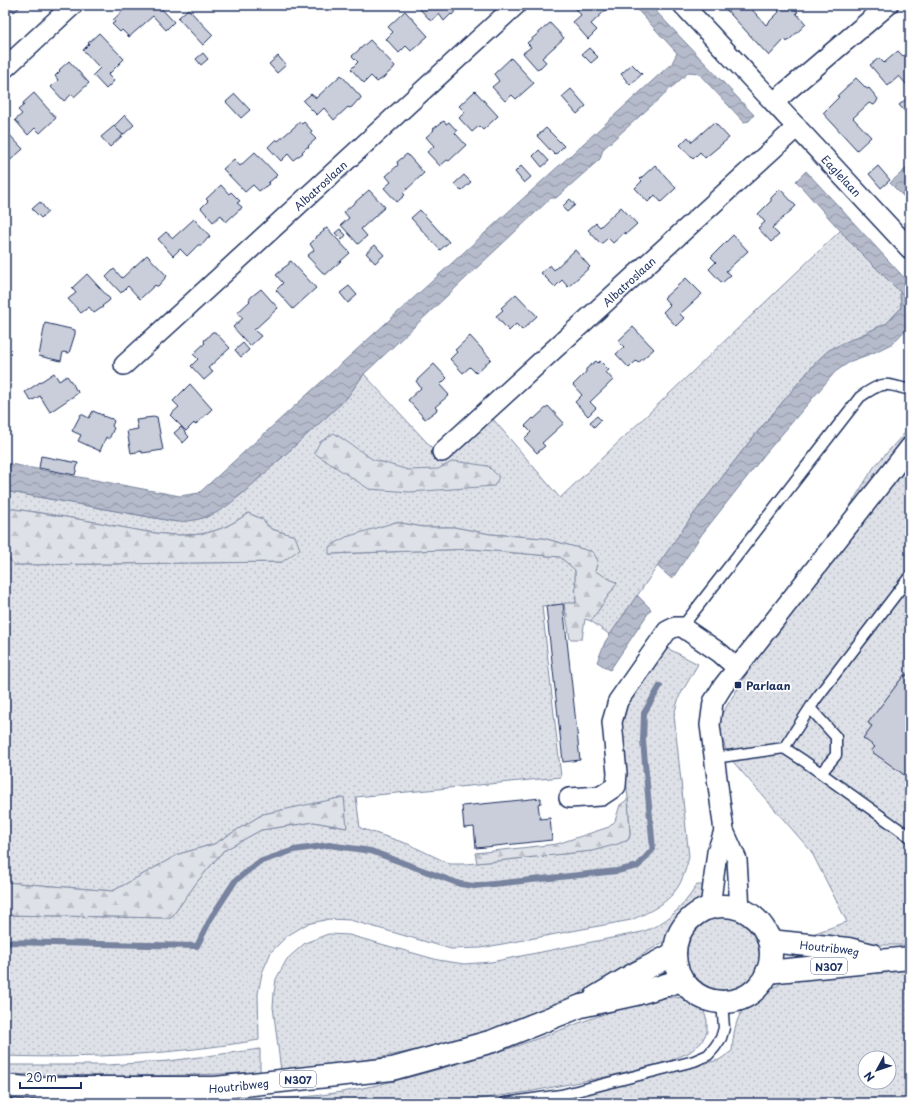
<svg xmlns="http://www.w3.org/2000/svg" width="915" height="1108" font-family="'Playpen Sans',sans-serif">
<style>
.grass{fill:url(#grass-dots);stroke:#7c88a2;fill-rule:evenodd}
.forest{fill:url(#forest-firs);stroke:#7c88a2}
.water{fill:url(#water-waves);stroke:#77839f}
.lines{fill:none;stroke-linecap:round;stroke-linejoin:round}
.stream{stroke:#77839f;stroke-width:6}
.building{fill:#caceda;stroke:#1b2f5e}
.lane-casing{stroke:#1b2f5e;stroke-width:13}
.street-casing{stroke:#1b2f5e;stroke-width:22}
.primary-casing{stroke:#1b2f5e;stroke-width:25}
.lane{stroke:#fff;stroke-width:10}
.street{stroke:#fff;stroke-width:19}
.primary{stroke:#fff;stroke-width:22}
.poi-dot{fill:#1b2f5e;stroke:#fff;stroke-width:1.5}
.labels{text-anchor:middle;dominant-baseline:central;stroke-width:3.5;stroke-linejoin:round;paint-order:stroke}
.shield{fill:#fff;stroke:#5f6d8e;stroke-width:1}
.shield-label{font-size:10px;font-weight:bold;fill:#1b2f5e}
.street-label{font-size:11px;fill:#1b2f5e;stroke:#fff}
.poi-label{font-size:11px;font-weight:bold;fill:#1b2f5e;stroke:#fff;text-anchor:start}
</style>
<defs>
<pattern id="grass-dots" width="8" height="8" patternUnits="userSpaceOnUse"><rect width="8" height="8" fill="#dee1e7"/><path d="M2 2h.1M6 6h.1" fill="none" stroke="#bec1c9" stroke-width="1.8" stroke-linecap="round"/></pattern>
<pattern id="forest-firs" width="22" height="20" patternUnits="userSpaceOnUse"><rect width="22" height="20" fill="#dee1e7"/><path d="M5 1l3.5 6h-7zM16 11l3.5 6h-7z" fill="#bec1c9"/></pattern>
<pattern id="water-waves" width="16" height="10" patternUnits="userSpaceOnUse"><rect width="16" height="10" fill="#b5bbca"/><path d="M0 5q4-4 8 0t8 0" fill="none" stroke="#9298a7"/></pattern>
</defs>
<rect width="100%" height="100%" fill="#fff"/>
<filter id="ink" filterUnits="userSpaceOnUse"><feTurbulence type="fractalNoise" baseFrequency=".025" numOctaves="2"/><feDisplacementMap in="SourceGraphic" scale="8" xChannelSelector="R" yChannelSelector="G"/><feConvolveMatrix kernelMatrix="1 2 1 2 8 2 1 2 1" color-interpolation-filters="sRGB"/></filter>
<g filter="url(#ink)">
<!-- grass -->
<path class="grass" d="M841 230 855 247 900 292 901 308 887 323 829 350 816 362 750 441 690 519 610 635 591 621 617 583 594 571 593 552 543 538 490 534 454 527H423L396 522 330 554 472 549 560 557 575 569 576 603 542 606 561 777 356 797 360 828 408 844 450 864H467L592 851 628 840 630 835 628 799 621 723 624 706 665 647 698 664 679 697 674 715 689 857C687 865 685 872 682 879 673 901 652 911 631 920L481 948 451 949 350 920 329 919 307 924 287 936 271 952 262 973 258 994 259 1040C175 1054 90 1059 5 1056V915L171 918 197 882 223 851 261 830 314 822 346 828 344 798 263 814 214 844 179 854 113 891 5 882V555L15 565 282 562 295 536 271 529 262 519 248 513C236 522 225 528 210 532 177 541 128 528 95 522 66 517 37 512 7 508L5 510V491L177 522 242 494 346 399 364 374 444 461 493 419 560 498Z
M910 427V945H852L795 940 847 922 811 851 728 756 717 722 874 467Z
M697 885H709L706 896 701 901 687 910 679 919 668 939 574 997 543 1010 481 1033 422 1049 373 1059 281 1071 273 1007 274 993 276 979 287 959 305 943 328 934 349 935 438 960 464 964 491 962 642 932C666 924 683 907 697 885Z
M686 952a38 38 0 1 1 76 0a38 38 0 1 1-76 0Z
M910 970V1103H540L719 1060 732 1051C733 1038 735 1018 744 1009 755 997 774 987 789 979ZM865 1058H889V1082H865Z
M672 997 688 998 700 1004 704 1012 707 1020V1032L701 1043 690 1052 667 1062 610 1076 528 1092 451 1103H161C221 1101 283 1102 342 1092 393 1083 444 1068 494 1053 554 1036 611 1005 672 997Z
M260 1049V1072C175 1077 90 1077 5 1074V1065H108L169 1061Z"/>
<!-- forest -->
<path class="forest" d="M334 433 372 459 408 470 438 469 454 461 488 466 499 477 494 486 410 492 369 489 314 453 320 442Z
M7 508C36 512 66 517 95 522 128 528 177 541 210 532 225 528 236 522 248 513L262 519 271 529 295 536 300 549 282 562 15 565 5 555V510Z
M396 522 423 527H454L490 534 543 538 593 552 598 561 595 571 617 583 591 621 585 619 582 639H570L564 603H576L575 570 560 557 472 549 329 554V547L346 537Z
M344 797 347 828 314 822 261 830 223 851 197 882 171 918 5 915V882L113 891 179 854 214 844 263 814Z
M628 799 630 835 628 840 618 844 592 851 477 863 475 853 557 844 609 827 615 821 620 805Z"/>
<!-- water -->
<path class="water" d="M633 5H650L754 115 749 121 744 122 698 73 689 72 603 149 600 159 556 198H551L364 374 346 399 242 494C218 514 208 520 177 522L5 491V463L180 496 199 493 672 63 677 53Z
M910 165V203L890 183Z
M806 171 910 284V325L893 343 873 353 851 361 835 372 765 454 702 534 672 579 657 566 690 519 750 441 816 362 829 350 887 323 901 308 900 292 855 247 796 181Z
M637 595 651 609 610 670 597 662 605 642Z"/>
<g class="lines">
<!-- stream -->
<path class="stream" d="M5 942 197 946 211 918 235 881 259 862 294 850 329 845 371 851 460 884 474 886 617 871 638 866 653 849 643 741 644 713 660 686"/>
</g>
<!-- building -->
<path class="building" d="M8 5H22L14 12Z
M129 5H145L148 8 151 5H158L174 22 166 30 153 16 129 37 122 30 120 32 112 24 115 22 113 20Z
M420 5H458L459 7 458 10 457 9 452 15 451 14 444 21 439 14 431 21 418 7Z
M573 5H611L591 24 597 30 588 39 573 22 581 15Z
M722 5H748L766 25 779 12 778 9V5H792L798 12 796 13 806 24 787 42 785 39 769 56Z
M188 9 213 35 203 45 178 18Z
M405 11 428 36 419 44V45H418L411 51 406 46 399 53 386 39 393 32 388 27Z
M550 23 564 38 542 58 546 62 538 70 523 53 531 47 527 43Z
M99 33 124 59 108 75 114 81 106 89 93 75 100 68 83 50 89 44 88 43Z
M370 40 395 66 393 69 386 75H387L377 82 371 76 364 83 351 69 358 62 352 56Z
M589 48 598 57 591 63 582 54Z
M910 50V84L908 86 899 76 888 86 870 65 879 58 884 63 898 51 903 56Z
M203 53 208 59 201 65 196 59Z
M278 56 286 65 277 73 269 64Z
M511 58 534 83 516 99 512 95 505 101 492 87 499 81 494 74Z
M69 61 89 83 74 97 72 94 64 101 51 87 58 80 55 76 60 71 59 70Z
M632 64 642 74 630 85 621 74Z
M341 75 361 97 360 100H358L352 107 349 108 348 107 334 120 324 108 317 115 303 101 311 94 316 98Z
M856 78 867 89 869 88 878 99 876 103 874 105 869 103 853 118 871 137 857 150 823 113 839 97 837 96Z
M571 89 586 106 577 114 562 97Z
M475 91 498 116 483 130 479 126 472 132 459 118 465 112 459 106Z
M34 93 56 118 40 133 35 128 28 135 15 120 22 114 18 110 24 105 23 103Z
M235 94 250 110 241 118 226 102Z
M906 99 910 104V115L909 116 899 105Z
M125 115 134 125 123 135 114 126Z
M444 121 446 124 449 122 457 131 455 133 466 145 449 161 447 160 440 166 427 152 434 146 426 137 434 130 433 129 441 123H440Z
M300 122 302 124 304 122 312 131 310 133 316 139 308 146 309 147H307L302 152 303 153 293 160 288 154 281 161 268 147 276 139 278 141Z
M714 122 729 138 705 158 700 152 693 159 680 145 688 137 692 142Z
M114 126 123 135 110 147 101 137Z
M546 128 564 146 555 155 537 136Z
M5 130 23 149 6 164 5 163Z
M539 150 549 161 542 167 533 156Z
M255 152 277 175 275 177H276L274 178 268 183 269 184 259 191 253 185 245 192 223 169 234 159 240 166Z
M407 154 424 173 403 193 405 195 397 202 384 188 391 182 386 176 398 165 397 162Z
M655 165 676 188 661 202 655 195 648 202 635 188 642 181 640 179Z
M521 166 531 177 524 183 515 172Z
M878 166 890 180 881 188 869 174Z
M464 175 471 182 461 191 454 184Z
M221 185 229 194 231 192 240 201 237 203 242 207 240 210H239L226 222 221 215 213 222 201 208 208 201 206 199Z
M369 190 385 207 361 229 367 236 358 244 341 225 349 218 344 212Z
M779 190H781L796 206 772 228 779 235 771 242 758 228 765 222 758 214 771 201V198Z
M570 199 575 205 567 212 562 207Z
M40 202 48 212 41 218 32 209Z
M621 207 637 224 626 234 625 232 613 243 608 238 601 244 588 230 596 223 600 227Z
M420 210 449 242 440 250 411 218Z
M194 219 210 236 209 238H210H208L202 245H198L187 256 180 249 173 256 158 239 166 232 173 238Z
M327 228 350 253 325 275 307 256 314 250 310 244 317 237H316L324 231 323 230Z
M340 229 346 235 342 240 335 233Z
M733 235 748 251 726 271 731 275 722 283 709 269 716 262 711 257Z
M375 245 384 255 375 263 366 253Z
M575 250 590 267 568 287 562 280 555 287 541 273 550 265 554 270Z
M147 255 167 276 158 286H156L155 285 140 299 128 286 121 293 106 277 114 269 122 278Z
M291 261 316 288 293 309 276 290 283 283 276 275 283 269H282L289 264V262Z
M87 274 110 299 109 301 102 306 103 307 94 313 89 307 81 313 68 299 76 293 72 288Z
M686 278 702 294 680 314 684 318 676 326 663 312 670 305 664 298Z
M349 286 357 295 348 303 340 293Z
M261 289 278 308 254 330 261 336 250 346 233 327 243 318 237 313 250 301 249 300 251 297Z
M516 294 537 316 522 330 516 324 509 331 496 316 503 310 501 308Z
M45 323 75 330V334L69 353 63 352 61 361 39 356Z
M633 327 654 349 638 363 636 361 629 368 616 354 624 347 618 341Z
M212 332H215L230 348 208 368 213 372 204 380 191 366 198 359 193 354 205 343 204 342 205 339H206Z
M470 336 491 359 476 373 470 367 463 373 450 359 457 352 455 350Z
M243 343 249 350 241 357 235 350Z
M596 361 598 363 600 361 609 370 606 372 613 380 590 402 596 408 588 416 575 402 582 395 573 385 586 372V369Z
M434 364 447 378 440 385 449 395 435 407 437 409 436 411 425 419 408 400 421 388 416 381Z
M54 373 59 381 67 376 73 384 76 390H77L78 393 50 412 40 396 31 401 25 392Z
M190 384 212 409 195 425 194 423 186 431 170 415 179 407 173 401Z
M548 406 564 423 542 443 545 446 537 453 524 439 531 432 525 426 533 418 534 419Z
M93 411 102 415 103 414V416L111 419V418L114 421 112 426 114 428 109 439 106 437 100 451 78 441 81 435 72 431 81 414 89 418Z
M153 416 157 417 163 450 142 453V451L131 453 127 431 138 429 136 420 145 419V418L154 417Z
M597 416 601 420 594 427 590 422Z
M181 427 189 437 183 443 174 433Z
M41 456 78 463 75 475 39 468Z
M563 604 580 760 563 762 546 606Z
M910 670V779L871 751 875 747 863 738 872 726 868 723 904 675 906 676Z
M541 798V803L538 804 540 819 550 818 552 840 476 848 474 827 464 828 462 806Z"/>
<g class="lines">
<defs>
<path id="lane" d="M682 627 860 397C883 381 884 383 910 390
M810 708 836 737V755L821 773
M784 748 816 699 910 576
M714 758 784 748 804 761 910 837
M505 1103 561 1095 694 1061 708 1055 715 1047 721 1038 724 1028 722 1002"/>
<g id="street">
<path id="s1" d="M683 5 910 249"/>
<path d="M5 68 73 5"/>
<path d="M774 102 888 5"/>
<path id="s2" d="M124 365 516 5"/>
<path id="s3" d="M442 452 797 127"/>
<path d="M569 798 601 796 616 786 617 773 612 722 618 701 667 631 675 627H682L720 653 737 668"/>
<path d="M710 908 717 852 724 831"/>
<path d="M740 909 737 860 724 831 710 725 713 702 723 686 910 447"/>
</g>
<g id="primary">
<circle cx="723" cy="954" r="48"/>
<path id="s4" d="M769 941 848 949 872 955"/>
<path d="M767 972 910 958"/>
<path d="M596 997 633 975 675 953"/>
<path id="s5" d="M5 1086 27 1088H215L392 1069 493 1041 581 1006 636 994 682 980"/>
</g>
</defs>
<!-- lane casing -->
<use href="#lane" class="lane-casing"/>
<!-- street casing -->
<use href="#street" class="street-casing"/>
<!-- primary casing -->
<use href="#primary" class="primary-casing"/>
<!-- lane -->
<use href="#lane" class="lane"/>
<!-- street -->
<use href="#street" class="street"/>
<!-- primary -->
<use href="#primary" class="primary"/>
</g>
</g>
<!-- markers -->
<rect class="poi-dot" x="734" y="681" width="8" height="8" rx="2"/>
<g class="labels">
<!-- shield labels -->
<g class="shield">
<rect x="811" y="958" width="36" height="16" rx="3"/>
<rect x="280" y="1071" width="36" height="16" rx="3"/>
</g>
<g class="shield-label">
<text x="829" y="966">N307</text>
<text x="298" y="1079">N307</text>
</g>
<!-- street labels -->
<g class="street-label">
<text stroke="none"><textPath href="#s1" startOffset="233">Eaglelaan</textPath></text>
<text stroke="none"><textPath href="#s2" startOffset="266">Albatroslaan</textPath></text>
<text stroke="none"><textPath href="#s3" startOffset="253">Albatroslaan</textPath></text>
<text stroke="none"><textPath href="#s4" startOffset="61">Houtribweg</textPath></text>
<text stroke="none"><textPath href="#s5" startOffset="234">Houtribweg</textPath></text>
</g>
<!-- poi labels -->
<g class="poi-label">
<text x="746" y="685">Parlaan</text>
</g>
</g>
<!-- margin -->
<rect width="915" height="1108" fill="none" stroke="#fff" stroke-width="20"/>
<rect x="10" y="10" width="895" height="1088" fill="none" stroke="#1b2f5e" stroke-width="1.5" filter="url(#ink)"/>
<!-- north arrow -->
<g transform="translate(877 1070) rotate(230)"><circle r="19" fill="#ffffff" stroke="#a4acbf"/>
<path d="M0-3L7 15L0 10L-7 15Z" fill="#1b2f5e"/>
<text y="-6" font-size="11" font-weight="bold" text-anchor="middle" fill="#1b2f5e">N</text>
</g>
<!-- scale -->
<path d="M20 1082v6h61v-6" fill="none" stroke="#1b2f5e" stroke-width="2"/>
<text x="26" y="1082" font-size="12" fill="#1b2f5e" stroke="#ffffff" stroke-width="3" paint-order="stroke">20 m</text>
</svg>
